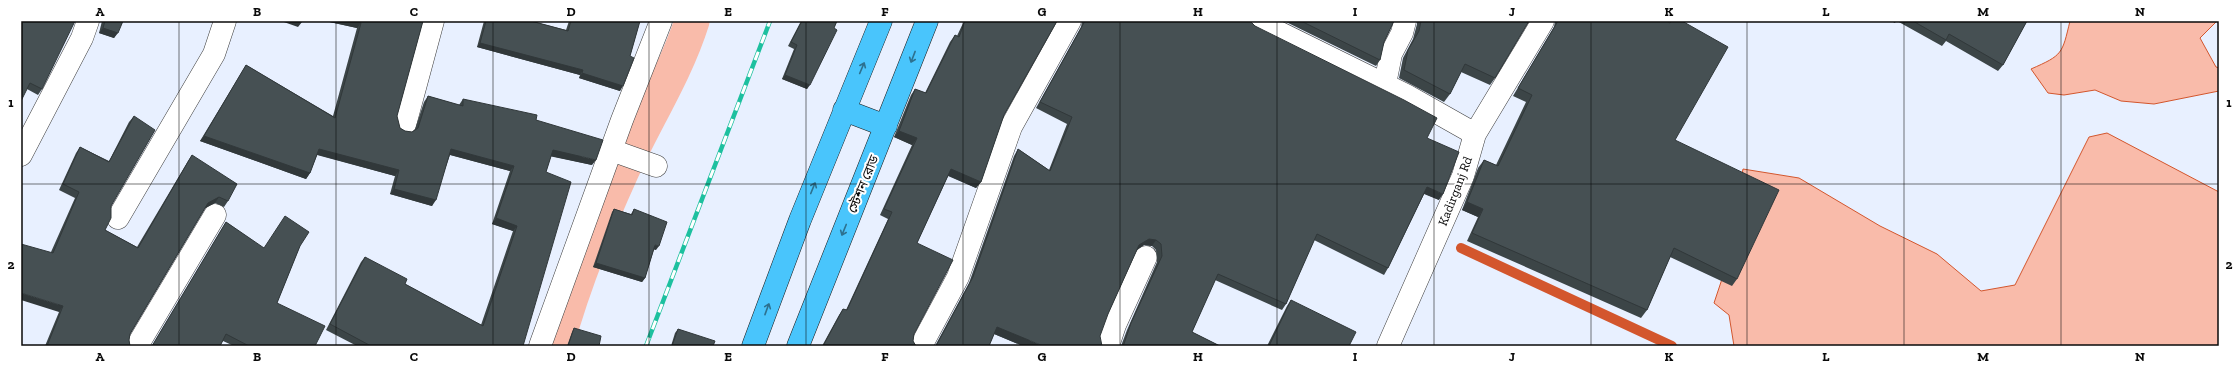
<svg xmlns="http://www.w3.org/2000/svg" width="2240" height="367" font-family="'Zilla Slab','Noto Sans Bengali',serif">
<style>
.water{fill:#f9bbaa;stroke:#d3562d}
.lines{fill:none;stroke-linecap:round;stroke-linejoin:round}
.stream{stroke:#d3562d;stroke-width:10}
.canal{stroke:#f9bbaa;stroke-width:35}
.street-casing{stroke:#3d3d3d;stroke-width:23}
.highway-casing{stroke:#1b1b1b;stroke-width:23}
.street{stroke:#fff;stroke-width:22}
.highway{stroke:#49c5fc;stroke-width:22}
.rail-casing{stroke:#1dc09f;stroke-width:4.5}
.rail{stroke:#fff;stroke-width:3;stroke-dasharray:9;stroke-linecap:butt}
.wall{fill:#3c4547}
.shaded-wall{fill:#31383a}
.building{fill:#465053;stroke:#31383a}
.oneway{stroke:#2d718f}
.grid{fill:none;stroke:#0a0a0a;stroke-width:1;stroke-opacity:0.55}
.labels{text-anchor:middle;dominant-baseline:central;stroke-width:4;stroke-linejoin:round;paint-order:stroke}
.street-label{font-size:13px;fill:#0a0a0a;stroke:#fff}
.neatline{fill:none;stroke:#0a0a0a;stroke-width:1.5}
.grid-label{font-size:13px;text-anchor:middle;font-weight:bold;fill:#0a0a0a}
</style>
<rect width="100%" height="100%" fill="#e8f0ff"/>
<!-- water -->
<path class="water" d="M2070 21H2217L2200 38 2216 67 2219 68V91L2154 104 2121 101 2095 90 2064 95 2048 93 2031 69C2063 55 2062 54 2070 21Z
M2107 133 2219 192V346H1734L1729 315 1714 303 1722 279 1743 169 1799 178 1880 226 1937 254 1981 291 2015 285 2089 137Z"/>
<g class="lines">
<!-- stream -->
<path class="stream" d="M1461 248 1672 346"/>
<!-- canal -->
<path class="canal" d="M556 346C572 288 595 230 620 175 643 123 675 75 692 21"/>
<defs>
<path id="street" d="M1256 21 1406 95 1475 134
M1385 84 1391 54 1402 33 1405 21
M405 125 433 21
M611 150 656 166
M21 155 82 38 88 21
M118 218 214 54 225 21
M137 346 215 215
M540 346 622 120 661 21
M921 346 958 277 1011 127 1070 21
M1108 346 1115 325 1146 257
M1388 346 1463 176 1475 134 1543 21"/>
<path id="highway" d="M844 110 886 126
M753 346 800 220 881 21
M798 346 927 21"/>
</defs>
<!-- street casing -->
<use href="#street" class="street-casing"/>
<!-- highway casing -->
<use href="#highway" class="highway-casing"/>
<!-- street -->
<use href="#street" class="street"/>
<!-- highway -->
<use href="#highway" class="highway"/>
<defs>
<path id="rail" d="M646 346 770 21"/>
</defs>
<!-- rail casing -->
<use href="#rail" class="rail-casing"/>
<!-- rail -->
<use href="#rail" class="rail"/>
</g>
<!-- wall -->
<path class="wall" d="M21 21 42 89 38 95 27 89Z
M102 21H123L114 38 99 33Z
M325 21H423L397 116 400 128 405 131 412 132 415 129 424 102 428 96 459 105 463 99 536 120 592 165 551 156 546 172 523 346H357L326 330 361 262 365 257 405 284 481 325 513 231 492 224 510 171 450 155 432 206 390 194 395 176 317 155 310 173 306 179 200 141 246 65 333 116 357 28Z
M484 21H531L566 30 569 21H640L620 91 579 78 580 75 477 47Z
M801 21H837L807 89 782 79 794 49 788 46Z
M964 21H1057L1004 115 981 182 976 188 948 176 917 243 914 334 913 341 916 346H822L839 315 843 309 846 310 888 219 880 215 912 145 894 137 911 95 915 89 925 93 950 42 955 35 957 36Z
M1082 21H1250L1255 26 1427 138 1439 200 1424 194 1388 268 1384 275 1314 240 1286 304 1282 310 1215 280 1192 332 1220 346H1121L1127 330 1157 262 1156 250 1152 246 1144 245 1137 250 1023 346 994 334 989 346H935L969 283 1014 156 1018 149 1049 170 1067 124 1036 108 1081 27Z
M1284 21H1394L1384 42 1380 60 1376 66Z
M1417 21H1529L1495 78 1490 85 1461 72 1450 94 1444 102 1399 78 1403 58 1413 39 1417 24Z
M1555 21H1667L1670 23 1671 21H1682L1675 140 1737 279 1732 286 1670 257 1647 310 1641 318 1467 241 1478 217 1462 210 1478 168 1484 160 1496 165 1526 102 1513 96 1554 27Z
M1891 21H1896L1895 23Z
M1897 21H2027L2003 65 1998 71 1946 41 1942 46Z
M134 116 105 230 137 247 188 161 192 155 228 201 224 207 215 203 205 208 130 334 129 340 130 346H45L59 312 51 252 75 198 59 190 76 153 80 147 109 161 129 122Z
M614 209 631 214 634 209 656 250 654 249 645 278 642 282 593 267 612 212Z
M226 222 263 248 300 246 277 303 315 346H234L223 341 220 346H152Z
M1291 300 1349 346H1267L1287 306Z
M574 328 599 346H567L572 332Z
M678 329 713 346H671L675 333Z"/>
<!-- shaded-wall -->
<path class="shaded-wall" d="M281 21H301L302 22 298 27Z
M325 21H354L361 23 357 28Z
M103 28 118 33 114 38 99 33Z
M480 43 583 70 580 75 477 47Z
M582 73 623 86 620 91 579 78Z
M785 75 810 85 807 89 782 79Z
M899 131 917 138 912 145 894 137Z
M204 136 310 173 306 179 200 141Z
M319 149 399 170 395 176 315 154Z
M451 149 514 166 510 171 447 154Z
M553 150 596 160 592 165 549 156Z
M951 169 981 182 976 188 947 175Z
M1427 187 1443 194 1439 200 1423 193Z
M394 189 436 200 432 206 390 194Z
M219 197 215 203 204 209 208 203Z
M1467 202 1483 209 1478 217 1462 210Z
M496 218 517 226 513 231 492 224Z
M1149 239 1156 240 1152 246 1144 245 1135 251 1139 245Z
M655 245 659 246 656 250 652 249Z
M596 263 645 278 642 282 593 267Z
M21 293 63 306 59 312 21 300Z
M997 327 1043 346H1023L992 333Z"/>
<!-- building -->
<path class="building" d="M21 21H75L42 89 30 83 21 101Z
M105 21H123L118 33 103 28Z
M354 21H423L397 116 400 128 405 131 412 132 418 128 428 96 463 106V99L537 115 536 120 603 140 596 160 553 150 546 172 571 182 523 346H371L330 324 365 257 407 279 405 284 483 326 517 226 496 218 514 166 451 149 436 200 394 189 399 170 319 149 310 173 204 136 246 65 335 118 361 23Z
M486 21H531L568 31 571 21H640L630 56 634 58 623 86 582 73 583 70 480 43Z
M802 21H837L834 28 837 30 810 85 785 75 797 45 791 42Z
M965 21H1057L1004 115 981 182 951 169 917 243 953 260 914 334 913 341 916 346H823L843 309 847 310 892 212 884 209 917 138 899 131 915 89 926 93 955 35 959 37Z
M1085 21H1250L1255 26 1404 100 1437 118 1427 138 1459 152 1443 194 1427 187 1388 268 1317 234 1286 304 1218 274 1192 332 1220 346H1122L1124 344 1131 323 1162 256 1161 244 1156 240 1149 239 1139 245 1108 314 1100 336 1102 346H1043L997 327 989 346H936L973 277 1018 149 1050 171 1072 117 1040 102Z
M1301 21H1394L1384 42 1380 60Z
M1421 21H1529L1495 78 1465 64 1450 94 1404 70 1408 50 1419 31Z
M1558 21H1667L1670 23 1672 21H1682L1728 47 1675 140 1779 190 1737 279 1674 248 1647 310 1472 233 1483 209 1467 202 1484 160 1498 166 1532 95 1518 88Z
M1913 21H2027L2003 65 1949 34 1946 40Z
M134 116 155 130 111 206V218L105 230 138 248 192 155 237 184 228 201 219 197 208 203 130 334 129 340 130 346H47L63 306 21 293V244L53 253 79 192 63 184 80 147 109 162Z
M614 209 632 215 634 209 667 222 659 246 655 245 645 278 596 263Z
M285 216 309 232 300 246 277 303 325 326 315 346H249L226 334 220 346H152L226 222 264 248Z
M1291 300 1356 332 1349 346H1269Z
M574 328 601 336 599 346H568Z
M678 329 715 341 713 346H672Z"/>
<!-- one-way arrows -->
<defs><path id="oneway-shaft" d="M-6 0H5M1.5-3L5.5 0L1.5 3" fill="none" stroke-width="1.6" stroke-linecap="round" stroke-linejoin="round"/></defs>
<g class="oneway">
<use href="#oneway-shaft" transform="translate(913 57) rotate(111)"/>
<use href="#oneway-shaft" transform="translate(862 68) rotate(-67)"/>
<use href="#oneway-shaft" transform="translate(813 188) rotate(-68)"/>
<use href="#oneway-shaft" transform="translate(844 230) rotate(112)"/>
<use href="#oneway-shaft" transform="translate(767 309) rotate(-70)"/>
</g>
<!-- grid -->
<path class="grid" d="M179 21V346M336 21V346M493 21V346M649 21V346M806 21V346M963 21V346M1120 21V346M1277 21V346M1434 21V346M1591 21V346M1747 21V346M1904 21V346M2061 21V346M21 184H2219"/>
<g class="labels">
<!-- street labels -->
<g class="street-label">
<text transform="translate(863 184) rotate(-68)">স্টেশন রোড</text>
<text transform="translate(1455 191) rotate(-69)">Kadirganj Rd</text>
</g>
</g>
<!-- border -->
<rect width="2240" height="367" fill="none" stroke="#ffffff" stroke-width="44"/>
<rect x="22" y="22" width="2196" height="323" class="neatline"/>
<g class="grid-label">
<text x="100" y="16">A</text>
<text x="257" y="16">B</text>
<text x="414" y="16">C</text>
<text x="571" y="16">D</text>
<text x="728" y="16">E</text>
<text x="885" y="16">F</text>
<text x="1042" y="16">G</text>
<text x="1198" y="16">H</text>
<text x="1355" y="16">I</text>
<text x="1512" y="16">J</text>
<text x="1669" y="16">K</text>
<text x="1826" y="16">L</text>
<text x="1983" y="16">M</text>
<text x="2140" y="16">N</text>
<text x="11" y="107">1</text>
<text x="2229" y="107">1</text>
<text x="11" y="269">2</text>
<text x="2229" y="269">2</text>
<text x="100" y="361">A</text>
<text x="257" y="361">B</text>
<text x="414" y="361">C</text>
<text x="571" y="361">D</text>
<text x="728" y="361">E</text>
<text x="885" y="361">F</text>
<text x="1042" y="361">G</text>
<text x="1198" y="361">H</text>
<text x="1355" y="361">I</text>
<text x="1512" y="361">J</text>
<text x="1669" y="361">K</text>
<text x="1826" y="361">L</text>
<text x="1983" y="361">M</text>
<text x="2140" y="361">N</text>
</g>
</svg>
